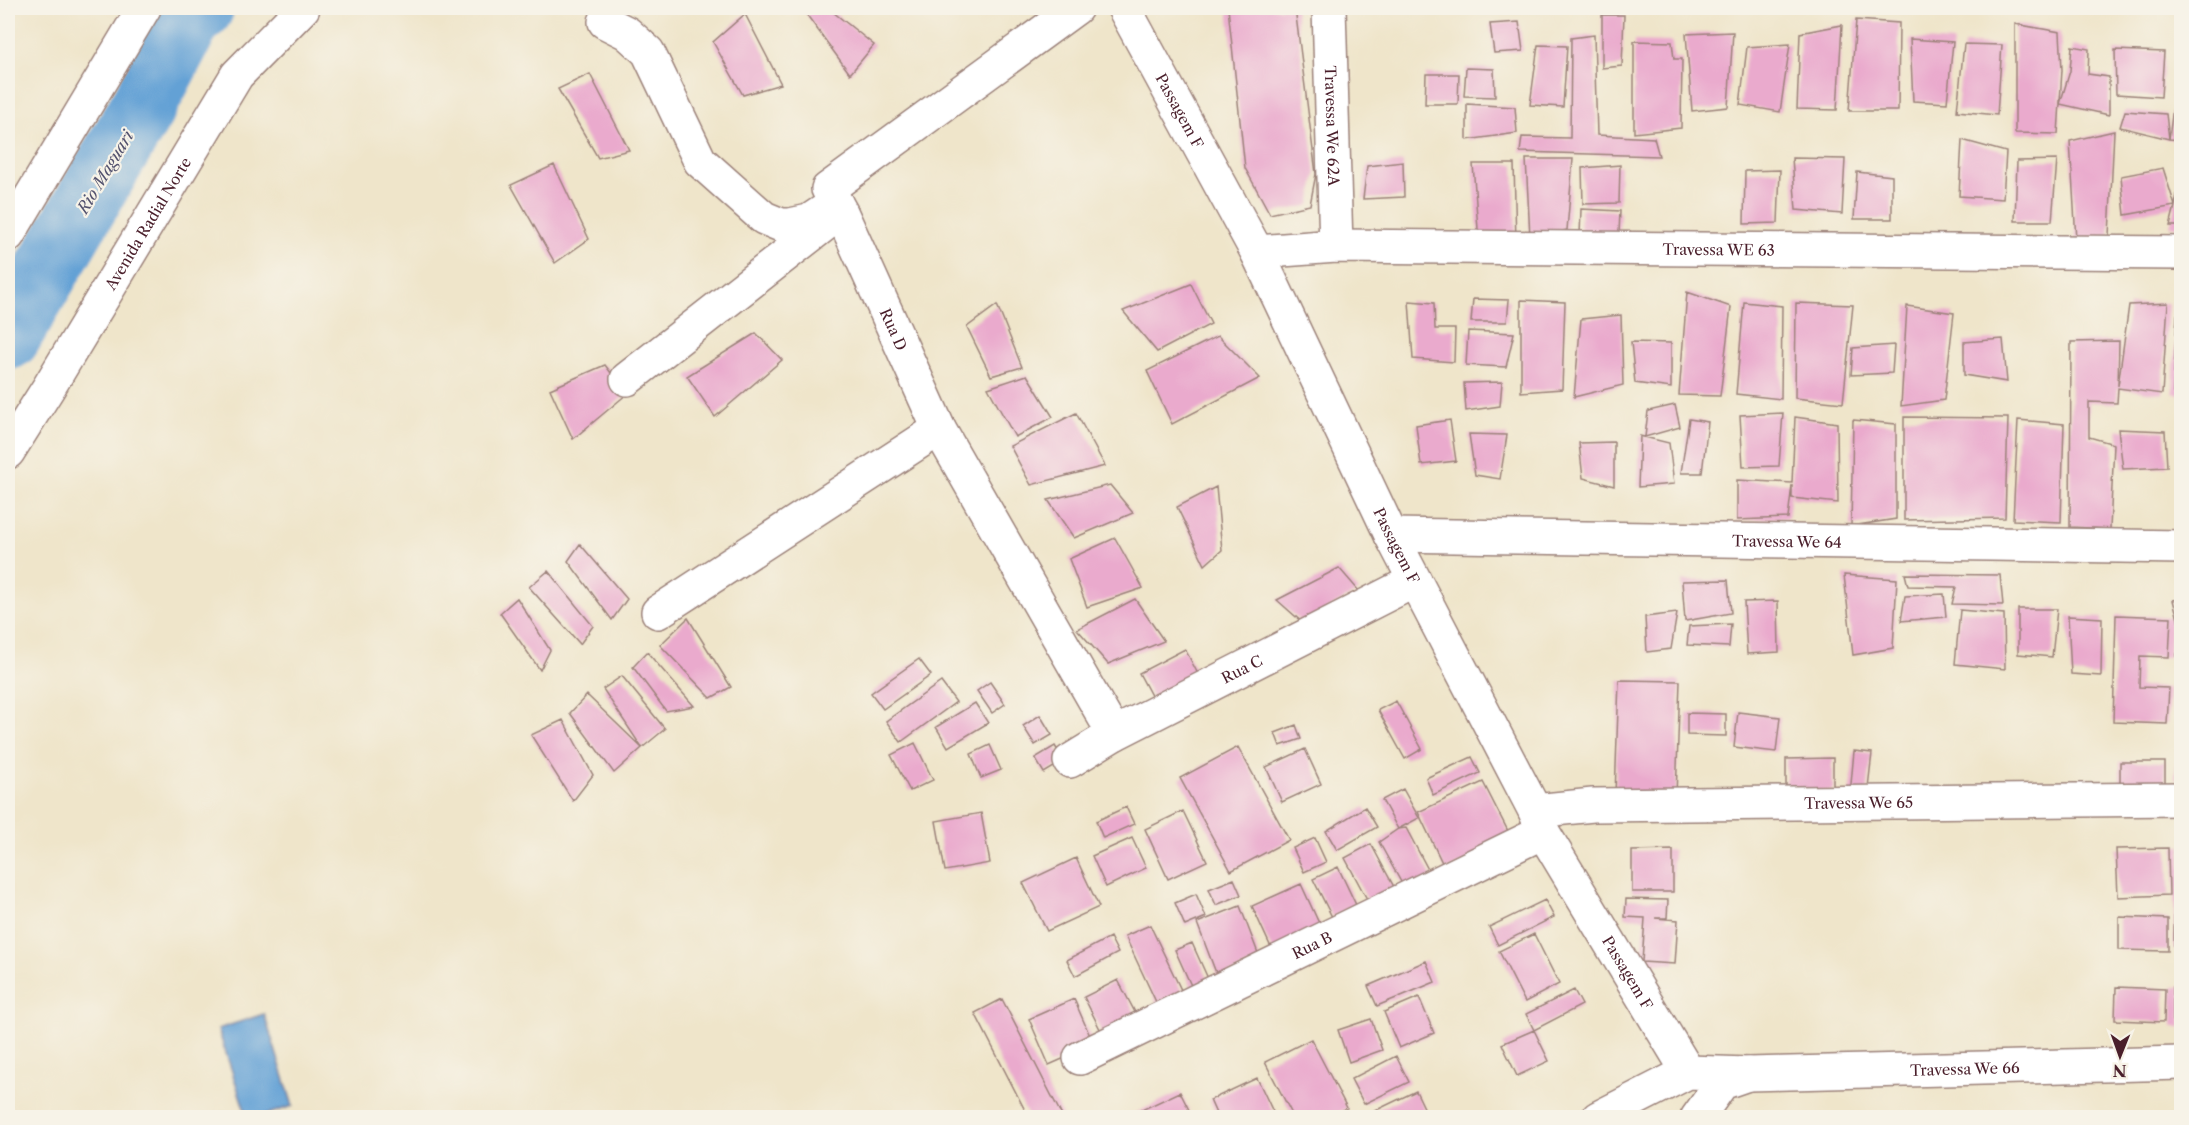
<svg xmlns="http://www.w3.org/2000/svg" width="2189" height="1125" font-family="'Libre Caslon Text',serif">
<style>
.water{fill:#64a1d5;stroke:#576080;stroke-width:1.5}
.lines{fill:none;stroke-linecap:round;stroke-linejoin:round}
.river{stroke:#64a1d5;stroke-width:66}
.building{fill:#eaaacd}
.minor-casing{stroke:#9c827a;stroke-width:36}
.major-casing{stroke:#9c827a;stroke-width:36}
.minor{stroke:#fff;stroke-width:33}
.major{stroke:#fff;stroke-width:33}
.labels{text-anchor:middle;dominant-baseline:central;stroke-width:4.5;stroke-linejoin:round;paint-order:stroke}
.street-label{font-size:15px;fill:#4a1f2b;stroke:#f7f3e8}
.water-label{font-size:16px;font-style:italic;fill:#54536f;stroke:#f7f3e8}
</style>
<rect width="100%" height="100%" fill="#f7f3e8"/>
<filter id="ink" filterUnits="userSpaceOnUse"><feTurbulence type="fractalNoise" baseFrequency=".0167" numOctaves="2"/><feDisplacementMap in="SourceGraphic" scale="12" xChannelSelector="R" yChannelSelector="G"/><feConvolveMatrix kernelMatrix="1 2 1 2 8 2 1 2 1" color-interpolation-filters="sRGB"/></filter>
<filter id="wash" filterUnits="userSpaceOnUse"><feTurbulence type="fractalNoise" baseFrequency=".008" numOctaves="4" result="noise"/><feDisplacementMap in="SourceGraphic" scale="24" xChannelSelector="R" yChannelSelector="G"/><feGaussianBlur stdDeviation="1.35" result="paint"/><feColorMatrix in="noise" values="0 0 0 0 0 0 0 0 0 0 0 0 0 0 0 0 0 1.4 0 .05"/><feComposite in="paint" operator="in"/></filter>
<g filter="url(#wash)">
<rect width="100%" height="100%" fill="#efe5ca"/>
<!-- water -->
<path class="water" d="M264 1014 293 1106 259 1117H247L218 1029Z"/>
<g class="lines">
<!-- river -->
<path class="river" d="M8 337 144 105 190 17 201 8"/>
</g>
<g id="blocks">
<!-- building -->
<path class="building" d="M807 8H828L874 45 850 74 804 11Z
M1228 8H1295L1316 174 1310 205 1270 214 1245 168Z
M745 14 781 84 743 95 713 42Z
M1602 15H1624L1622 66 1602 68Z
M1856 20 1899 23 1898 111H1849Z
M1519 22 1523 51 1494 53 1490 24Z
M2015 24 2060 32 2062 70 2058 134 2015 133Z
M1842 25 1837 110 1797 109 1800 33Z
M1733 32 1728 107 1692 111 1686 34Z
M1594 35 1597 135 1654 138 1659 156 1520 152 1522 137 1570 138 1571 38Z
M1910 39 1953 42 1947 103 1913 101Z
M1634 41 1672 42 1674 59H1682L1681 128 1634 133Z
M1790 44 1780 112 1740 105 1747 47Z
M1964 44 2002 45 1997 115 1957 111Z
M1538 45 1567 46 1563 107 1530 105Z
M2072 46 2089 49 2088 74 2109 77V115L2060 104 2070 71Z
M2115 50 2164 52 2161 97 2116 94Z
M2180 51 2181 140 2169 139Z
M1466 68 1494 69 1495 97 1464 96Z
M590 74 629 150 598 158 558 89Z
M1426 74H1459L1458 104H1425Z
M1467 104 1515 107 1517 133 1467 140Z
M2125 111 2166 114 2169 139 2120 127Z
M2114 131 2109 236 2076 240 2070 141Z
M1962 140 2006 152 2003 199 1959 196Z
M1792 158 1845 159 1842 214 1796 210Z
M1526 159H1573L1567 230 1530 237Z
M2057 160 2052 221H2015L2017 161Z
M1403 162 1404 197 1363 199 1367 166Z
M1473 164H1514L1516 242H1479Z
M554 165 589 239 555 263 511 185Z
M1620 165 1619 203 1583 204 1582 168Z
M2163 168 2175 206 2125 215 2121 176Z
M1780 170 1778 223 1744 224 1745 171Z
M1857 172 1892 176V219H1854Z
M2180 178 2181 226H2170L2175 206Z
M1581 209 1620 211 1619 234 1580 235Z
M1191 284 1211 324 1157 352 1123 311Z
M1687 292 1731 307 1720 396 1679 395Z
M1473 299 1509 300 1507 322H1471Z
M1521 300 1565 302 1562 389 1521 392Z
M1409 301 1434 303 1435 329H1455L1454 362 1413 359Z
M1744 302 1782 306 1781 399 1736 394Z
M1796 303 1853 305 1843 403 1795 398Z
M2168 303 2162 394 2118 388 2117 403 2089 402V437L2114 444 2110 529 2070 527 2071 342 2119 341 2118 386 2129 305Z
M997 305 1022 367 991 376 967 327Z
M1907 306 1954 313 1944 400 1901 406Z
M1621 315 1623 385 1574 397 1581 319Z
M2177 315H2181V395L2173 393Z
M1468 331 1514 333 1506 367 1466 365Z
M756 333 782 360 715 417 687 376Z
M1218 336 1260 378 1172 424 1147 371Z
M2003 339 2007 382 1964 375V342Z
M1631 342 1671 343V388L1635 383Z
M1894 345 1892 373 1851 375 1853 348Z
M605 365 627 394 573 439 550 389Z
M1027 375 1053 417 1015 437 988 388Z
M1502 382 1500 406 1466 411 1464 383Z
M1675 405 1680 427 1645 437 1648 411Z
M1076 413 1105 466 1031 485 1010 446Z
M1783 413 1779 466 1743 467 1740 415Z
M1795 417 1837 423 1838 503 1792 498V485L1788 518 1737 520V480L1792 483Z
M1904 417 2008 418 2005 518 1904 520Z
M1689 419 1708 422 1702 473H1681Z
M1450 420 1456 461 1421 465 1416 425Z
M1853 420 1896 424V519L1851 526Z
M2018 420 2064 424 2061 522 2013 520Z
M2118 429 2165 431 2167 467 2123 469Z
M1469 434 1507 435 1500 479 1475 475Z
M1640 436 1669 443 1674 484 1638 487Z
M1614 442V486L1583 478 1579 443Z
M1110 485 1133 513 1074 538 1048 500Z
M1216 487 1222 550 1205 565 1177 507Z
M1115 538 1143 588 1087 607 1069 559Z
M580 544 627 599 612 620 568 561Z
M1339 568 1359 591 1303 623 1277 600Z
M548 571 593 626 580 644 529 587Z
M1905 574 2000 575 2003 605 1952 604 1956 587 1908 586Z
M1844 575 1897 579 1893 648 1853 655Z
M1728 580 1731 613 1685 621 1682 581Z
M1944 594 1946 617 1901 621 1905 596Z
M517 598 550 650 540 670 500 613Z
M1135 599 1164 641 1108 664 1077 629Z
M2181 599V631L2173 600Z
M1778 601 1779 652 1747 654 1744 602Z
M2018 609H2057L2052 657 2018 654Z
M1960 610 2004 614 2005 669 1955 664Z
M1677 613 1671 649 1647 652 1645 617Z
M2116 615 2171 617 2169 657 2140 656 2139 687 2169 688 2167 724 2113 722Z
M2068 616 2102 618 2101 676 2071 674Z
M688 618 731 687 711 698 660 645Z
M1731 624 1729 647 1687 645 1689 626Z
M1185 649 1201 680 1155 703 1139 673Z
M647 652 694 706 666 711 633 667Z
M2177 654 2181 655V694H2177Z
M919 659 931 675 883 709 871 693Z
M622 676 665 729 642 748 603 689Z
M1619 680 1680 681 1676 797 1615 795Z
M941 682 956 702 901 742 886 721Z
M990 682 1005 704 992 713 977 691Z
M587 695 642 748 614 773 570 713Z
M1396 701 1422 749 1405 759 1378 710Z
M975 703 988 723 948 747 936 727Z
M1738 712 1780 717 1776 752 1734 747Z
M1687 713 1726 714V736L1687 735Z
M1040 715 1052 735 1035 745 1023 726Z
M563 720 593 775 573 801 531 735Z
M2180 723 2181 724V779H2175Z
M1296 725 1301 739 1280 746 1275 733Z
M915 743 933 780 910 791 891 755Z
M990 745 1001 770 981 778 971 754Z
M1055 746 1064 761 1044 773 1035 758Z
M1238 747 1289 840 1231 871 1180 778Z
M1305 749 1321 784 1282 802 1266 767Z
M1854 751 1872 753 1867 796 1850 795Z
M1472 757 1480 773 1433 795 1426 778Z
M1833 758V791L1786 792V759Z
M2120 762H2165V787H2120Z
M1483 782 1512 839 1446 871 1418 812Z
M1403 789 1419 818 1398 829 1382 800Z
M1126 807 1134 824 1103 838 1096 821Z
M1365 807 1377 827 1337 850 1326 831Z
M1183 811 1207 861 1168 879 1145 829Z
M981 813 990 863 945 871 936 821Z
M1406 828 1432 877 1406 891 1379 842 1398 829Z
M1132 838 1146 868 1106 887 1092 856Z
M1315 838 1326 862 1304 872 1293 848Z
M1371 844 1394 887 1368 901 1345 858Z
M2175 846H2181V950H2174Z
M2168 848 2169 895 2118 897 2116 849Z
M1673 850V892H1632V851Z
M1076 858 1099 907 1047 931 1023 883Z
M1338 867 1356 905 1332 917 1313 879Z
M1234 879 1241 895 1216 905 1209 889Z
M1301 884 1323 932 1274 954 1252 906Z
M1196 894 1206 917 1185 926 1175 903Z
M1626 899 1668 900 1667 918H1655L1678 920 1675 964 1642 962 1645 918 1625 917Z
M1545 900 1554 917 1498 945 1489 927Z
M1240 906 1261 961 1218 978 1197 923Z
M2119 917 2168 919V951L2119 950Z
M1150 925 1182 992 1157 1004 1125 936Z
M1534 934 1559 984 1525 1002 1499 951Z
M1110 937 1118 953 1075 976 1067 960Z
M1192 943 1210 983 1193 990 1175 950Z
M1426 961 1435 982 1377 1006 1368 986Z
M1118 980 1138 1018 1103 1035 1084 997Z
M2116 987 2165 989 2164 1022 2115 1020Z
M2173 987H2181V1027H2173Z
M1574 990 1582 1005 1534 1030 1526 1014Z
M1419 997 1434 1033 1399 1048 1384 1012Z
M1002 999 1062 1116 1058 1118H1029L975 1013Z
M1074 999 1094 1045 1049 1065 1029 1019Z
M1371 1019 1382 1050 1349 1062 1338 1030Z
M1534 1030 1549 1061 1517 1076 1502 1044Z
M1311 1039 1347 1108 1328 1118H1294L1265 1062Z
M1396 1056 1409 1082 1364 1104 1351 1079Z
M1257 1078 1276 1118H1218L1210 1100Z
M1416 1091 1429 1118H1360Z
M1180 1092 1189 1110 1174 1118H1135L1133 1114Z"/>
</g>
</g>
<g filter="url(#ink)">
<use href="#blocks" fill-opacity="0" stroke="#9c827a" stroke-width="1.5"/>
<g class="lines">
<defs>
<g id="minor">
<path id="s1" d="M1076 8 828 189 841 212 939 429 1114 734"/>
<path id="s2" d="M1124 8 1257 252 1391 535 1535 811 1543 832 1688 1072"/>
<path id="s3" d="M1329 8 1336 246"/>
<path d="M605 22 627 33 648 52 700 161 764 218 781 225H790L809 221 836 203"/>
<path id="s4" d="M1257 252 1336 246 2182 253"/>
<path d="M627 379 829 221"/>
<path id="s5" d="M1391 535 2182 547"/>
<path d="M658 612 939 429"/>
<path id="s6" d="M1070 761 1114 734 1414 581"/>
<path id="s7" d="M1535 811 1593 805 2182 799"/>
<path id="s8" d="M1080 1058 1543 832"/>
<path id="s9" d="M1598 1118 1688 1072 1748 1074 2182 1063"/>
<path d="M1697 1118 1722 1083 1748 1074"/>
</g>
<g id="major">
<path d="M8 235 144 8"/>
<path id="s10" d="M8 452 49 387 237 75 303 8"/>
</g>
</defs>
<!-- minor casing -->
<use href="#minor" class="minor-casing"/>
<!-- major casing -->
<use href="#major" class="major-casing"/>
<!-- minor -->
<use href="#minor" class="minor"/>
<!-- major -->
<use href="#major" class="major"/>
</g>
</g>
<g class="labels">
<!-- street labels -->
<g class="street-label">
<text stroke="none"><textPath href="#s2" startOffset="117">Passagem F</textPath></text>
<text stroke="none"><textPath href="#s3" startOffset="118">Travessa We 62A</textPath></text>
<text stroke="none"><textPath href="#s10" startOffset="268">Avenida Radial Norte</textPath></text>
<text stroke="none"><textPath href="#s4" startOffset="462">Travessa WE 63</textPath></text>
<text stroke="none"><textPath href="#s1" startOffset="462">Rua D</textPath></text>
<text stroke="none"><textPath href="#s5" startOffset="396">Travessa We 64</textPath></text>
<text stroke="none"><textPath href="#s2" startOffset="603">Passagem F</textPath></text>
<text stroke="none"><textPath href="#s6" startOffset="195">Rua C</textPath></text>
<text stroke="none"><textPath href="#s7" startOffset="324">Travessa We 65</textPath></text>
<text stroke="none"><textPath href="#s8" startOffset="258">Rua B</textPath></text>
<text stroke="none"><textPath href="#s2" startOffset="1089">Passagem F</textPath></text>
<text stroke="none"><textPath href="#s9" startOffset="378">Travessa We 66</textPath></text>
</g>
<!-- water labels -->
<g class="water-label">
<text transform="translate(105 172) rotate(-59)">Rio Maguari</text>
</g>
</g>
<!-- margin -->
<rect width="2189" height="1125" fill="none" stroke="#f7f3e8" stroke-width="30"/>
<!-- north arrow -->
<g transform="translate(2120 1056) rotate(181)" stroke="#f7f3e8" stroke-width="4.5" paint-order="stroke">
<path d="M0-4.5L10 22L0 15L-10 22Z" fill="#4a1f2b"/>
<text y="-9" font-size="16" font-weight="bold" text-anchor="middle" fill="#4a1f2b">N</text>
</g>
</svg>
